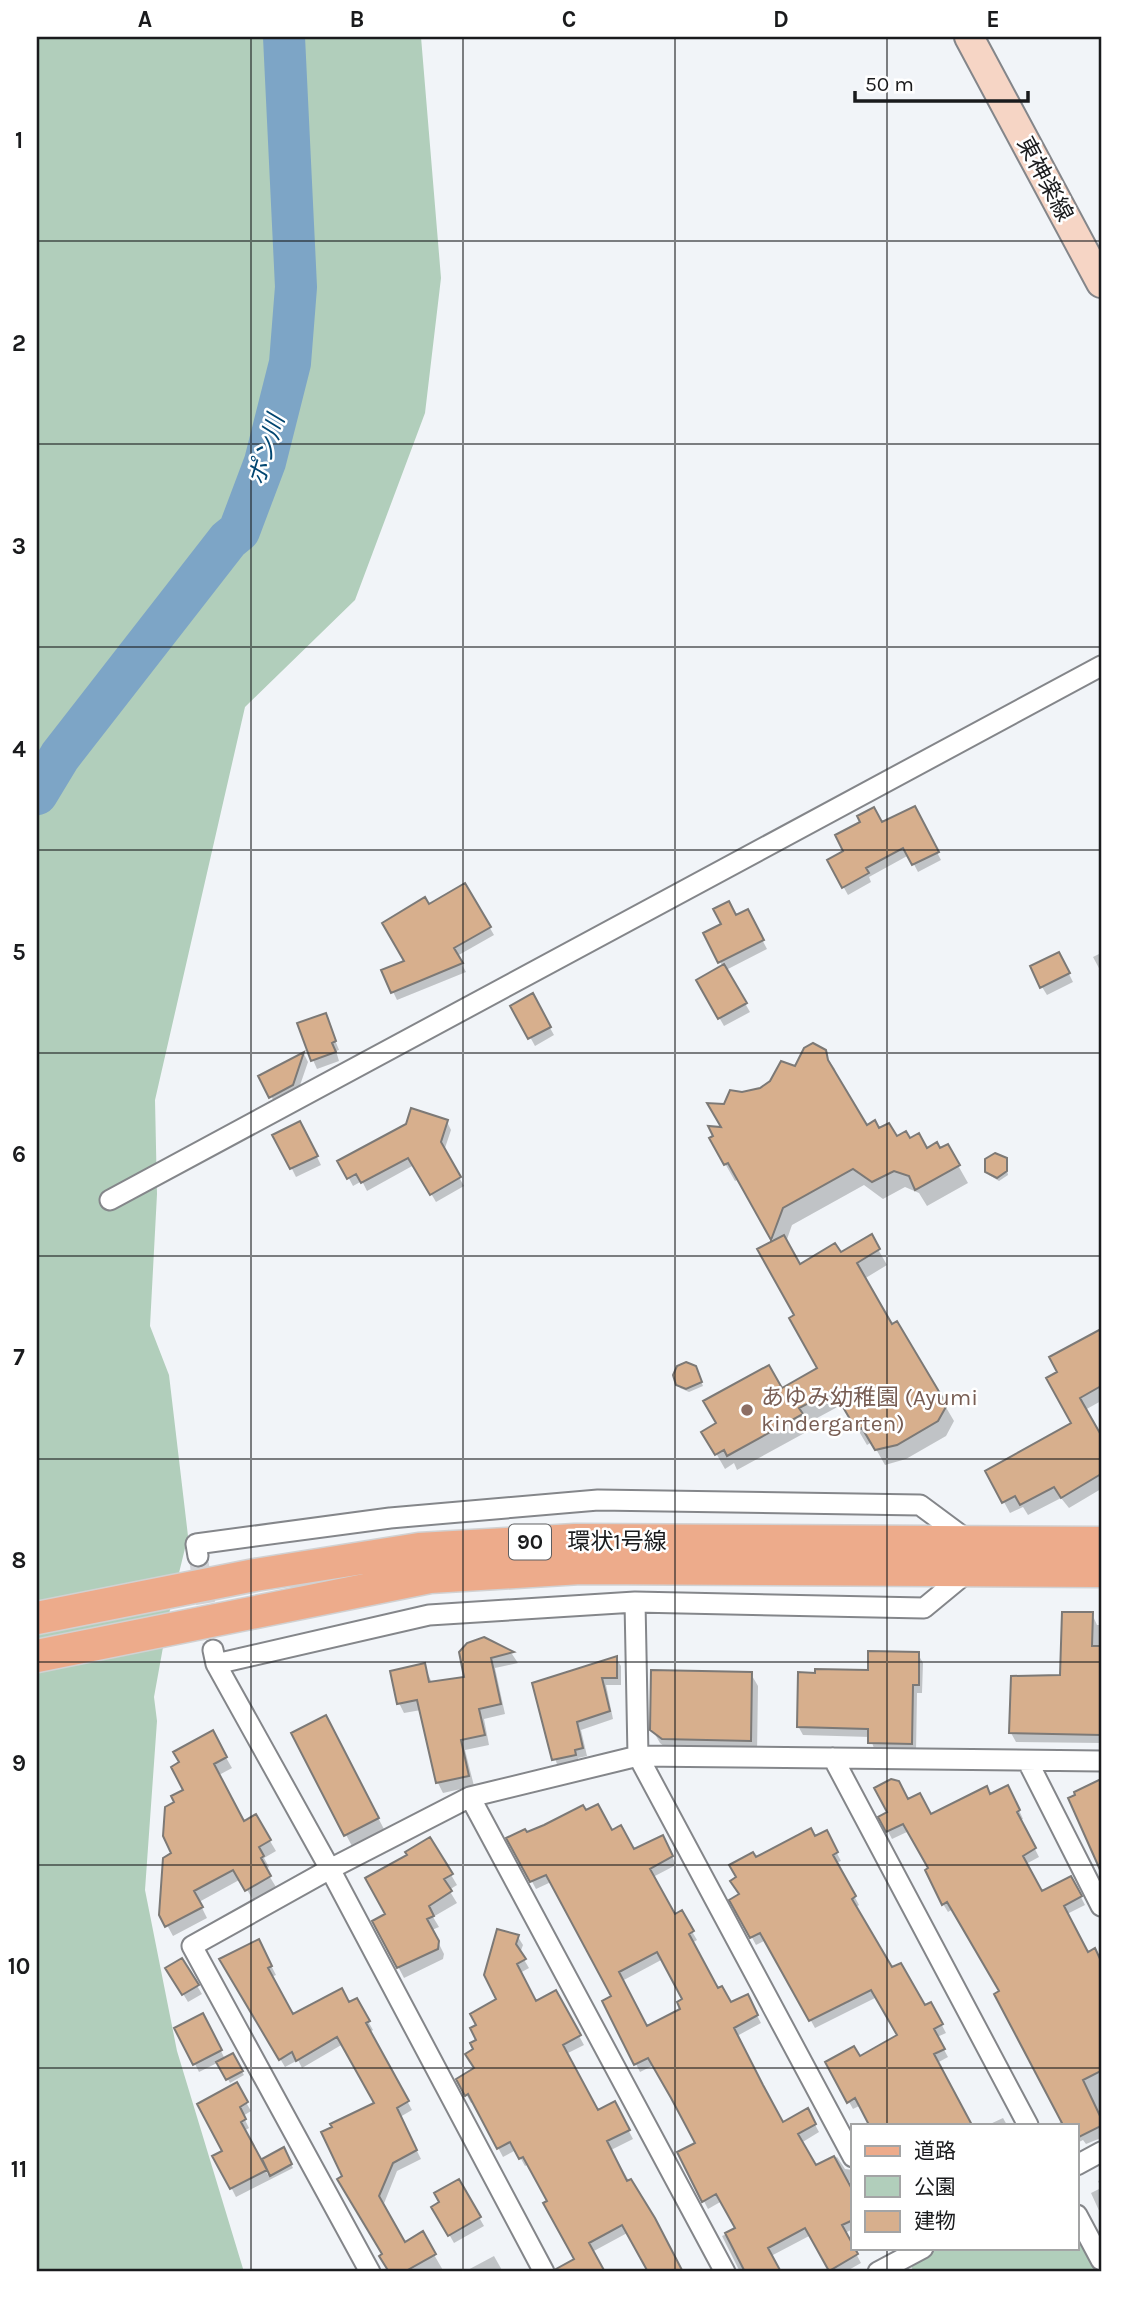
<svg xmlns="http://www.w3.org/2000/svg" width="1138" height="2309" font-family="Karla,'Noto Sans JP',sans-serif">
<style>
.green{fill:#b1cebb}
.water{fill:#7da5c6}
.shadow{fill:#0003;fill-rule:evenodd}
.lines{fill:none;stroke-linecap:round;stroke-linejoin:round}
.river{stroke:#7da5c6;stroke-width:42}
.building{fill:#d7af8d;stroke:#7c7976;stroke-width:2;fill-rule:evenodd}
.street-tunnel{stroke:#d1d3d7;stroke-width:19;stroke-dasharray:19 10;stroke-linecap:butt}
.street-casing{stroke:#84868a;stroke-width:23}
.secondary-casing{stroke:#84868a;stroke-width:32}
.primary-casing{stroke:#d1d1d2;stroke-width:35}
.street{stroke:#fff;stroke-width:19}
.secondary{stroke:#f6d5c5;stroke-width:28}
.primary{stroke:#edab8b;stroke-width:32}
.grid{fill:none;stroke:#1a1b1d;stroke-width:2;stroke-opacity:0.55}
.education-dot{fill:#8d6e63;stroke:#fff;stroke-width:2.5}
.labels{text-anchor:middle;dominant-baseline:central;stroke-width:5;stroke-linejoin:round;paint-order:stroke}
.shield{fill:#fff;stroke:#5f5f61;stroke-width:2}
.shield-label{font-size:21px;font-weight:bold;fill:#1a1b1d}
.street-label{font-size:23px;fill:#1a1b1d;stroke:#fff}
.education-label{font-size:23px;fill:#785e54;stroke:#fff;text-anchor:start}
.water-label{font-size:24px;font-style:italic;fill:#004570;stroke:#fff}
.neatline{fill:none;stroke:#1a1b1d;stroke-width:2.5}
.grid-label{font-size:23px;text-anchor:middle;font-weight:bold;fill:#1a1b1d}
</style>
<rect width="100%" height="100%" fill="#f1f4f8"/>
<!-- green -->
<path class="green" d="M37 37H421L441 278 425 413 355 600 245 707 155 1100 157 1194 150 1326 169 1375 188 1536 169 1614 154 1697 157 1721 145 1890 177 2051 244 2272H37Z
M1077 2215 1101 2260V2272H914L906 2257 923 2248H1077Z"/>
<!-- water -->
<path class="water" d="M47 753 66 770 37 819V770Z"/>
<!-- shadow -->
<path class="shadow" d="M914 808 941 860 918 872 909 855 869 877 871 882 848 895 829 861 845 852 862 823 881 825Z
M465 885 494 935 457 956 466 972 397 1000 383 971 406 962 428 906Z
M747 911 767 949 726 970 750 1012 724 1026 698 981 723 967 705 934Z
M1101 953V972L1093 957Z
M1063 962 1073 982 1047 995 1042 987Z
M532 996 554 1035 535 1046 513 1006Z
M325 1015 339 1050 336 1051 339 1061 317 1069 313 1060Z
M818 1045 835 1069 837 1079 866 1128 909 1140 927 1150H939L947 1146 968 1183 927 1206 919 1193 905 1187 883 1199 864 1185 792 1225 786 1242 800 1267 840 1254 871 1237 887 1265 864 1279 892 1326 897 1324 954 1421 946 1436 906 1459 885 1465 872 1442 867 1445 843 1404 806 1424 810 1430 737 1470 734 1463 725 1469 704 1432 820 1368 796 1316 774 1242 739 1179 735 1181 711 1139 724 1129 725 1106 742 1094 760 1090 796 1068 806 1049Z
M304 1054 308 1062 297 1094 276 1105 260 1076Z
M447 1122 451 1130 444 1151 464 1186 436 1202 414 1165 367 1191 362 1181 353 1186 340 1162Z
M304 1131 321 1165 296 1177 275 1135Z
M1005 1159 1008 1175 999 1181 989 1175 987 1171Z
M1101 1331V1401L1085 1410 1097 1431 1101 1429V1489L1069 1508 1061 1498 1028 1515 1023 1507 1010 1513 987 1471 1073 1424 1059 1373 1051 1358Z
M697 1371 703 1386 689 1392 680 1388 678 1384Z
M1092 1614 1097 1625H1101V1743L1016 1742 1011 1733 1062 1677Z
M484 1639 512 1654 518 1663 495 1668 505 1714 484 1719 489 1745 465 1750 474 1786 443 1793 438 1783 421 1710 404 1713 399 1703 424 1665 432 1683 467 1679Z
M918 1654 923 1663 922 1693H917L916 1752 875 1751 870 1737 803 1735 798 1726 870 1672Z
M616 1658 621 1666V1685H606L613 1719 581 1730 587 1756 578 1758 579 1763 558 1768 534 1684Z
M751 1674 758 1686 757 1753 671 1752 660 1743 652 1729Z
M332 1730 385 1831 353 1848 293 1734Z
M212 1733 232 1768 219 1775 244 1823 255 1816 276 1851 264 1858 269 1867 265 1869 276 1887 253 1900 241 1879 199 1902 207 1918 173 1936 161 1914 173 1854 177 1802Z
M990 1795H1012L1023 1819 1020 1820 1039 1857 1026 1864 1042 1893 1071 1878 1085 1905 1067 1914 1088 1954 1094 1951 1101 1964V2138L1086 2144 1083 2140 1077 2143V2125H1055L1063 2121 1001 1992 953 1909 948 1912 943 1904 931 1869 909 1831 892 1839 881 1818 908 1801 931 1816Z
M611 1832 633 1851 667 1845 676 1865 653 1877 674 1917 681 1913 697 1940 692 1943 717 1990 731 2005 751 2004 761 2023 737 2036 783 2124 807 2110 819 2132 801 2143 815 2168 837 2157 845 2169 853 2170V2180L849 2182 853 2191V2229L845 2233 861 2263 845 2272H831L811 2235 771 2256 780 2272H740L722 2236 737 2229 722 2201 708 2209 679 2153 697 2144 654 2065 640 2072 636 2064 613 1997 551 1882 536 1889 509 1839 526 1834ZM663 1959 685 2000 683 2010 647 2028 622 1981Z
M815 1838 830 1840 841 1861 836 1863 859 1905 855 1908 891 1970 924 2007 935 2012 946 2033 937 2037 948 2057 937 2063 970 2125H871L861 2105 853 2109 827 2063 859 2058 899 2036 877 1997 815 2028 766 1940 756 1945 732 1901 741 1895 755 1859Z
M430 1839 457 1885 449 1890 457 1903 433 1917 439 1927 432 1930 444 1954 443 1959 404 1978 374 1921 387 1914 410 1856Z
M518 1937 523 1945 520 1953 529 1968 520 1973 536 2003 555 1992 584 2045 566 2054 597 2112 614 2103 633 2139 611 2150 682 2272H640L648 2268 629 2232 592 2252 603 2272H561L559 2269 576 2260 550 2201 529 2164 525 2166 516 2150 503 2157 474 2102 471 2103 458 2079 476 2069 478 2025 498 2000Z
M263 1950 276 1975 271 1977 292 2016 356 2000 373 2030 370 2032 412 2110 400 2117 421 2159 397 2171 383 2206 404 2244 422 2234 444 2272H391L382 2256 384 2255 344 2177 376 2104 343 2044 302 2068 298 2060 285 2067 221 1960Z
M182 1961 202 1994 188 2002 168 1969Z
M207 2024 225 2059 232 2055 244 2075 230 2083 219 2062 199 2072 195 2064Z
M236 2085 251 2111 243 2116 249 2128 244 2131 268 2175 283 2149 293 2168 236 2197 215 2156 224 2151Z
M1003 2118 1007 2125H988Z
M1101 2180V2215L1091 2193 1101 2188 1098 2181Z
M458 2181 484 2226 454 2243 434 2208 442 2203Z
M494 2256 503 2272H464Z"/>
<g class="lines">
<!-- river -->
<path class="river" d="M37 794 60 756 228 540 239 531 265 462 290 363 296 287 284 37"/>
</g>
<!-- building -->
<path class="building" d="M915 806 939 852 912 865 903 848 866 868 869 873 842 888 827 860 843 851 835 835 860 822 857 816 874 807 882 822Z
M465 883 491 927 454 948 463 963 391 993 381 970 404 961 382 923 425 897 429 904Z
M729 901 736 915 748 909 764 940 718 963 703 933 721 924 713 909Z
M1059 952 1070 973 1040 988 1030 966Z
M724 964 747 1003 718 1019 696 980Z
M533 993 551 1027 528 1039 510 1006Z
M326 1013 336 1041 332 1043 336 1052 311 1061 297 1023Z
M813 1043 826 1050 828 1060 867 1125 875 1120 879 1128 889 1123 897 1136 906 1131 910 1138 919 1133 927 1148 937 1142 940 1148 948 1144 960 1165 915 1190 909 1176 894 1171 872 1182 853 1169 783 1208 771 1240 728 1163 724 1165 709 1138 713 1136 708 1126 721 1127 707 1103 724 1104 730 1090 742 1092 760 1088 770 1081 781 1061 795 1066 804 1048Z
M304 1052 293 1085 269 1098 258 1076Z
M411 1108 448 1120 441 1142 461 1177 430 1195 408 1158 361 1183 356 1174 347 1179 337 1161 406 1124Z
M300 1121 318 1156 290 1169 272 1135Z
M995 1153 1007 1158V1171L997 1178 985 1172V1159Z
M872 1234 880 1249 857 1263 892 1324 897 1321 947 1405 938 1421 897 1445 875 1450 862 1428 857 1431 833 1390 799 1408 803 1414 727 1456 724 1450 715 1455 701 1432 716 1423 703 1401 769 1365 782 1388 817 1368 789 1318 794 1315 757 1249 784 1235 800 1264 835 1243 841 1252Z
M1101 1329V1386L1080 1398 1101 1435V1474L1061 1498 1054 1487 1020 1505 1015 1496 1002 1503 985 1471 1071 1423 1046 1378 1057 1372 1049 1357Z
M686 1362 696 1366 702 1382 686 1389 676 1385 673 1375 677 1366Z
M1062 1612H1093L1092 1646H1101V1735L1009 1733 1011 1676 1060 1675Z
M484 1637 514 1652 491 1658 501 1704 479 1709 485 1735 461 1740 469 1776 436 1783 417 1700 397 1704 390 1671 425 1663 429 1682 464 1677 459 1652 467 1643Z
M868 1651 919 1652V1685H913L912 1744 868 1743V1729L797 1727 798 1672 815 1673V1669L868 1670Z
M617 1656V1678H602L610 1711 577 1722 583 1748 575 1750 576 1755 552 1760 532 1683Z
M651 1670 752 1672 751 1741 662 1739 650 1730Z
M326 1715 379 1818 344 1836 291 1733Z
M213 1730 227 1757 214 1764 244 1821 256 1814 271 1840 259 1847 264 1856 261 1858 271 1876 245 1891 233 1870 194 1891 203 1907 165 1927 159 1915 163 1858 171 1853 163 1836 165 1807 174 1802 171 1796 183 1790 171 1767 179 1762 173 1752Z
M891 1779 899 1781 908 1799 920 1793 931 1814 987 1786 990 1794 1008 1785 1020 1810 1017 1812 1036 1848 1023 1856 1042 1891 1071 1876 1082 1896 1064 1906 1088 1952 1095 1948 1101 1961V2071L1083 2080 1101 2118V2126L1077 2138V2125H1063L994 1994 999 1991 947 1902 942 1905 925 1870 928 1868 903 1824 886 1832 878 1817 887 1812 874 1788Z
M1101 1779V1872L1068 1798 1075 1795 1074 1792Z
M598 1804 612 1830 621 1825 634 1849 663 1835 673 1856 650 1869 675 1914 682 1910 694 1931 689 1934 718 1988 722 1986 731 2002 748 1994 758 2015 734 2028 763 2085 783 2122 808 2108 816 2124 798 2134 816 2165 834 2156 853 2191V2220L842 2225 858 2254 829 2271 805 2228 768 2248 781 2272H745L725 2233 735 2228 716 2194 702 2202 677 2152 695 2143 671 2098 648 2058 634 2065 602 2001 611 1996 546 1875 530 1882 506 1838 525 1829 527 1832 544 1825 583 1805 586 1810ZM657 1952 682 1999 677 2002 680 2009 647 2026 619 1972Z
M811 1828 815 1836 827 1830 838 1852 833 1855 856 1896 852 1899 892 1967 901 1963 925 2005 931 2002 943 2024 934 2029 945 2049 934 2054 972 2125H869L855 2098 847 2103 825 2062 854 2046 860 2056 897 2035 871 1990 809 2021 760 1933 750 1938 729 1900 739 1894 730 1881 736 1877 729 1865 753 1852 756 1857Z
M430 1837 453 1874 444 1879 452 1891 429 1906 434 1916 427 1919 439 1941 438 1949 397 1968 372 1921 385 1914 365 1878 407 1855 405 1852Z
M497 1929 519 1935 516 1944 526 1959 517 1964 536 2001 556 1990 581 2035 563 2045 598 2110 615 2101 630 2130 607 2141 627 2181 631 2179 655 2218 683 2272H648L622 2225 589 2243 605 2272H556V2269L574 2259 543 2203 547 2201 523 2157 519 2159 510 2142 497 2149 468 2094 465 2096 456 2079 474 2068 465 2054 473 2049 470 2043 476 2040 470 2028 476 2025 470 2014 496 1999 484 1975Z
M259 1939 272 1966 268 1968 293 2014 342 1988 349 2002 357 1998 370 2021 366 2023 409 2101 397 2108 417 2150 393 2163 379 2196 405 2242 423 2231 436 2254 404 2272H389L379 2256 382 2254 337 2179 342 2176 321 2132 332 2127 330 2124 374 2103 337 2037 296 2061 292 2052 279 2060 219 1959Z
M182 1958 199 1985 182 1995 165 1968Z
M203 2013 222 2050 193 2065 174 2028Z
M233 2053 243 2071 226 2080 216 2062Z
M237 2082 248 2102 240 2107 246 2119 241 2122 267 2170 230 2189 212 2156 222 2151 197 2104Z
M284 2147 292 2164 270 2176 262 2159Z
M459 2179 481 2217 448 2236 431 2207 439 2202 434 2193Z"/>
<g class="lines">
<!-- street-tunnel -->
<path class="street-tunnel" d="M198 1556 213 1650"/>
<defs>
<path id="street" d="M110 1200 1101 666
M198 1556 196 1544 390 1518 598 1500 920 1505 970 1542V1570L924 1608 635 1602 429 1615 216 1664 213 1650
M635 1602 638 1756 853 2157
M216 1664 330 1869 544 2272
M833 1758 1028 2125
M1028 1762 1101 1906
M470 1797 725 2272
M1077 2165 1101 2152
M1077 2215 1101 2260
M370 2272 192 1946 330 1869 470 1797 638 1756 1101 1761
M878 2272 923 2248"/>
<path id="secondary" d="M969 37 1101 283"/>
<path id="primary" d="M37 1618 255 1575 419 1549 575 1540 1101 1543
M37 1656 430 1577 581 1568 1101 1571"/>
</defs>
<!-- street casing -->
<use href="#street" class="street-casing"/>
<!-- secondary casing -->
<use href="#secondary" class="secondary-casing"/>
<!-- primary casing -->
<use href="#primary" class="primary-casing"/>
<!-- street -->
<use href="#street" class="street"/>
<!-- secondary -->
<use href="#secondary" class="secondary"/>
<!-- primary -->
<use href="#primary" class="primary"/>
</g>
<!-- grid -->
<path class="grid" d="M251 37V2272M463 37V2272M675 37V2272M887 37V2125M37 241H1101M37 444H1101M37 647H1101M37 850H1101M37 1053H1101M37 1256H1101M37 1459H1101M37 1662H1101M37 1865H1101M37 2068H1101M887 2248V2272"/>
<!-- markers -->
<circle class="education-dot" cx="747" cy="1410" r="7"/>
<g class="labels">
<!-- shield labels -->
<rect class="shield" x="509" y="1524.5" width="42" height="35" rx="5"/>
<g class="shield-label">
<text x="530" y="1542">90</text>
</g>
<!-- street labels -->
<g class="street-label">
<text transform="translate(1045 179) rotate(62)">東神楽線</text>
<text x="617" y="1541">環状1号線</text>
</g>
<!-- education labels -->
<g class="education-label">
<text x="761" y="1397">あゆみ幼稚園 (Ayumi<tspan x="761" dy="26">kindergarten)</tspan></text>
</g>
<!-- water labels -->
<g class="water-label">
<text transform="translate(266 450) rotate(-73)">ポン川</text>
</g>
</g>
<!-- border -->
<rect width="1138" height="2309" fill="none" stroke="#ffffff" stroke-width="77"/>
<!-- legend -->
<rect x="851" y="2124" width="228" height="126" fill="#ffffff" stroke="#a3a4a5" stroke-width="2"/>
<rect x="865" y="2146" width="35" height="10" fill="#edab8b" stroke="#a3a4a5" stroke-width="2"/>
<text x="914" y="2158" font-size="21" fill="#1a1b1d">道路</text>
<rect x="865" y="2176" width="35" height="21" fill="#b1cebb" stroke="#a3a4a5" stroke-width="2"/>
<text x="914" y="2194" font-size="21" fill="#1a1b1d">公園</text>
<rect x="865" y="2211" width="35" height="21" fill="#d7af8d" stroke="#a3a4a5" stroke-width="2"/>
<text x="914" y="2228" font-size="21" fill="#1a1b1d">建物</text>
<!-- scale -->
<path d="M855 91v10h173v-10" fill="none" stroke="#1a1b1d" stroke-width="3.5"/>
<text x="865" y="91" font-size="21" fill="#1a1b1d" stroke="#ffffff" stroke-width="5" paint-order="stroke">50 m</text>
<rect x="38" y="38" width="1062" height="2232" class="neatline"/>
<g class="grid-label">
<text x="145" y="27">A</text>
<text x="357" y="27">B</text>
<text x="569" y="27">C</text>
<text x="781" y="27">D</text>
<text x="993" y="27">E</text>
<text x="19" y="148">1</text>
<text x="19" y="351">2</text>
<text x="19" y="554">3</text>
<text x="19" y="757">4</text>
<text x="19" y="960">5</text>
<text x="19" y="1162">6</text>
<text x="19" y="1365">7</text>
<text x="19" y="1568">8</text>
<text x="19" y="1771">9</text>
<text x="19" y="1974">10</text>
<text x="19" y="2177">11</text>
</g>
</svg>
